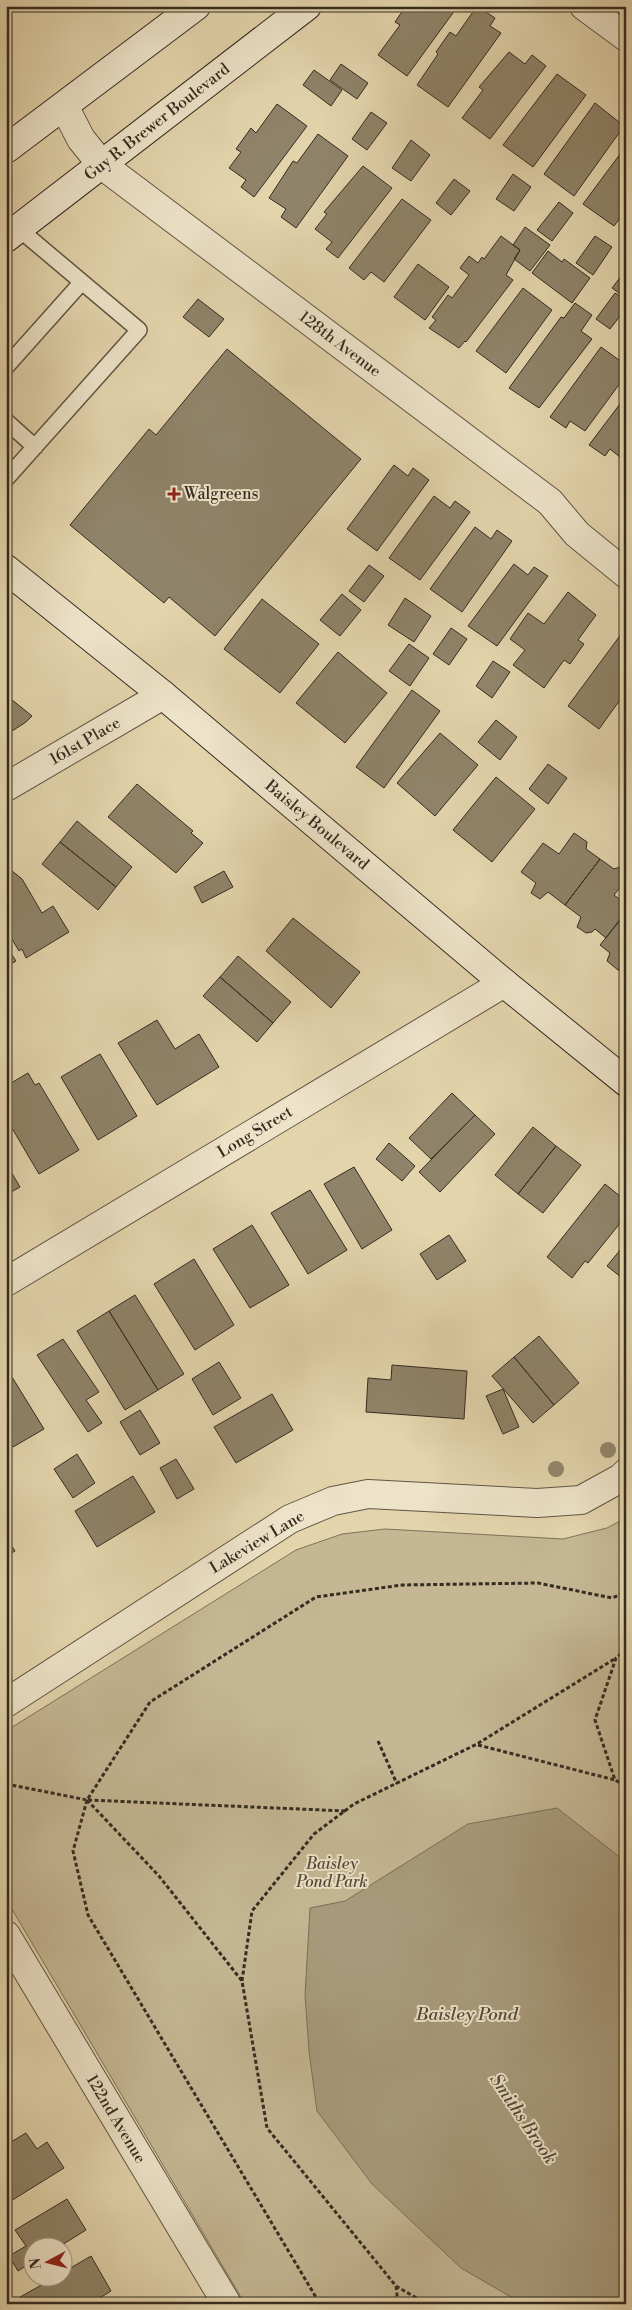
<svg xmlns="http://www.w3.org/2000/svg" width="632" height="2310" font-family="'Libre Bodoni',serif">
<style>
.green{fill:#c5b794;stroke:#7d725a}
.water{fill:#a89b7d;stroke:#7a6f58}
.building{fill:#8f8369;stroke:#352c21}
.lines{fill:none;stroke-linecap:round;stroke-linejoin:round}
.lane-casing{stroke:#605644;stroke-width:18}
.street-casing{stroke:#605644;stroke-width:30}
.secondary-casing{stroke:#352c21;stroke-width:30}
.path{stroke:#352c21;stroke-width:3;stroke-dasharray:4 2.5;stroke-linecap:butt}
.lane{stroke:#ede3c9;stroke-width:15}
.street{stroke:#ede3c9;stroke-width:28}
.secondary{stroke:#ede3c9;stroke-width:28}
.tree{fill:#93876c}
.poi-dot{fill:#8f2418;stroke:#ede3c9;stroke-width:2}
.labels{text-anchor:middle;dominant-baseline:central;stroke-width:4;stroke-linejoin:round;paint-order:stroke}
.street-label{font-size:16px;fill:#352c21;stroke:#ede3c9}
.poi-label{font-size:16px;fill:#352c21;stroke:#ede3c9;text-anchor:start}
.park-label{font-size:16px;font-style:italic;fill:#524838;stroke:#ede3c9}
.water-label{font-size:18px;font-style:italic;fill:#524838;stroke:#ede3c9}
</style>
<rect width="100%" height="100%" fill="#e3d4ac"/>
<filter id="stains"><feTurbulence type="fractalNoise" baseFrequency=".004" numOctaves="4"/><feColorMatrix values="0 0 0 0 .2 0 0 0 0 .09 0 0 0 0 .02 0 0 0 .5 -.17"/></filter>
<radialGradient id="worn" r=".72"><stop offset=".6" stop-color="#630" stop-opacity="0"/><stop offset="1" stop-color="#630" stop-opacity=".3"/></radialGradient>
<!-- green -->
<path class="green" d="M626 1518V2304H245L6 1899V1731L296 1550 342 1534 385 1529 563 1539 607 1528Z"/>
<!-- water -->
<path class="water" d="M557 1808 626 1862V2304H523L461 2268 372 2184 317 2111 309 2051 305 1995 310 1908 345 1901 468 1824Z"/>
<!-- building -->
<path class="building" d="M406 6H458L407 76 378 55 400 25 395 22Z
M477 6 495 18 490 26 501 33 448 107 417 85 438 54 436 52 450 32 456 36Z
M509 52 525 64 532 55 546 66 490 139 462 118 483 90 479 87Z
M341 64 368 83 357 99 330 80Z
M314 70 342 90 331 106 303 85Z
M557 74 586 95 533 167 503 145Z
M595 103 624 126 574 196 544 174Z
M277 104 307 126 254 197 241 187 246 180 229 168 241 152 236 149 251 128 256 133Z
M371 112 387 123 367 150 352 139Z
M318 134 348 156 296 228 281 217 286 209 269 198 293 161 297 163Z
M411 140 430 155 411 181 392 168Z
M626 146V210L614 226 583 204Z
M363 166 392 188 338 258 326 249 332 242 315 229 327 214 324 212Z
M513 174 531 187 514 211 496 199Z
M454 179 470 191 451 215 436 203Z
M402 199 431 220 384 282 371 272 364 280 349 268Z
M559 202 573 213 552 241 537 230Z
M525 227 550 245 530 271 514 259 520 250 513 245Z
M501 236 520 250 506 275 513 280 466 342 465 341 459 348 429 328 436 320 432 317 448 295 452 298 469 275 460 268 469 256 478 263 482 257 484 259Z
M595 236 612 247 593 275 576 263Z
M548 251 562 262 564 259 590 278 572 303 532 273Z
M418 264 449 287 425 320 394 297Z
M626 270V298L612 288Z
M523 288 552 310 506 373 476 351Z
M615 293 626 300V308L610 329 596 319Z
M198 299 224 319 209 337 183 317Z
M575 303 592 315 581 331 592 339 539 408 509 388 561 317 564 318Z
M601 347 626 365V375L585 431 570 421 566 428 550 417Z
M227 349 361 459 215 636 169 597 164 603 70 525 149 429 156 435Z
M626 396V460L625 461 610 449 605 456 589 445Z
M394 465 408 476 413 468 429 480 377 551 347 529Z
M434 496 450 508 455 501 470 512 420 580 389 558Z
M475 527 491 539 497 530 512 541 462 612 430 589Z
M514 564 528 575 534 567 548 576 497 646 468 626Z
M369 565 384 576 364 602 349 591Z
M568 592 596 615 578 640 584 644 570 664 564 660 544 688 513 665 525 650 510 639 528 613 544 624Z
M342 594 361 610 340 636 320 620Z
M405 598 431 616 414 642 388 625Z
M262 599 319 644 280 693 224 649Z
M451 628 467 639 449 665 433 654Z
M622 633 626 635V703L620 700 599 729 568 706Z
M409 644 429 658 410 686 389 671Z
M338 652 387 693 345 743 296 703Z
M493 661 510 672 492 698 476 686Z
M412 690 440 711 384 788 356 767Z
M6 695 32 716 26 722 6 735Z
M496 720 517 737 500 760 478 742Z
M440 733 478 765 435 816 397 783Z
M548 764 567 778 548 804 529 789Z
M496 777 535 809 492 862 453 830Z
M137 784 193 831 191 833 203 843 176 873 108 817Z
M77 821 132 867 116 887 60 842Z
M574 833 587 842 586 849 600 859 565 905 548 892 540 899 531 893 536 883 521 872 543 843 559 854Z
M60 842 116 887 98 910 42 864Z
M600 859 614 869 620 867 626 871V880L614 895 626 904V911L606 938 595 929 592 932 586 933 577 927 581 917 565 905Z
M6 866 22 879 42 913 53 906 69 932 26 958 22 949 19 951 6 929Z
M224 871 233 887 202 903 194 887Z
M625 914 626 966 623 970H618L607 961 610 953 600 945Z
M293 918 360 972 331 1008 266 951Z
M6 946 16 961 6 967Z
M238 956 291 1002 273 1023 220 977Z
M220 977 273 1023 257 1042 203 996Z
M157 1020 175 1049 199 1034 219 1067 157 1105 118 1043Z
M100 1054 137 1116 98 1140 61 1077Z
M28 1073 35 1085 39 1083 79 1150 39 1174 6 1118V1086Z
M452 1093 475 1115 431 1159 409 1138Z
M475 1115 495 1134 440 1192 419 1172Z
M533 1127 556 1146 518 1194 495 1175Z
M389 1143 415 1166 402 1181 376 1159Z
M556 1146 581 1165 543 1213 518 1194Z
M6 1163 20 1187 6 1195Z
M354 1167 392 1230 362 1249 324 1184Z
M605 1184 626 1201V1212L619 1221 621 1222 588 1263 585 1261 572 1278 547 1257Z
M310 1190 347 1250 308 1274 271 1213Z
M252 1225 289 1285 250 1308 213 1249Z
M449 1235 466 1261 437 1280 420 1254Z
M626 1243V1281L607 1266Z
M194 1259 234 1325 195 1350 154 1284Z
M135 1295 184 1374 158 1390 109 1311Z
M109 1311 158 1390 125 1410 77 1331Z
M539 1336 579 1383 554 1405 514 1357Z
M63 1339 99 1392 86 1400 102 1423 88 1432 37 1355Z
M514 1357 554 1405 533 1423 492 1376Z
M219 1362 241 1398 213 1415 192 1379Z
M392 1365 467 1371 464 1419 366 1412 368 1378 391 1380Z
M12 1377 44 1429 13 1447 6 1436V1381Z
M503 1389 519 1427 503 1434 486 1396Z
M272 1394 293 1430 236 1463 214 1427Z
M140 1410 160 1443 140 1455 120 1422Z
M77 1454 95 1483 73 1498 54 1469Z
M176 1459 194 1489 177 1499 160 1468Z
M133 1476 155 1512 97 1547 75 1511Z
M6 1537 15 1551 6 1556Z
M26 2133 37 2149 47 2142 64 2168 6 2204V2145Z
M67 2199 86 2230 57 2248H32V2262L18 2271 9 2256 26 2246 15 2230Z
M91 2256 111 2291 90 2304H24L20 2297 54 2278H62V2273Z"/>
<g class="lines">
<defs>
<path id="lane" d="M6 367 81 283
M6 421 35 447
M6 479 139 330 19 229"/>
<path id="street" d="M584 6 626 37
M64 106 81 139 102 165 550 502 577 534 626 574
M6 787 163 695
M6 1282 504 983
M6 1703 290 1519 333 1501 368 1494 537 1503 581 1500 621 1478 626 1473
M6 1935 227 2304"/>
<path id="secondary" d="M6 149 196 6
M6 238 307 6
M6 569 163 695 504 983 626 1082"/>
</defs>
<!-- lane casing -->
<use href="#lane" class="lane-casing"/>
<!-- street casing -->
<use href="#street" class="street-casing"/>
<!-- secondary casing -->
<use href="#secondary" class="secondary-casing"/>
<!-- path -->
<path class="path" d="M626 1649 616 1658 595 1720 615 1780 626 1786
M378 1741 397 1784
M478 1745 615 1780
M6 1784 87 1800 150 1702 316 1597 402 1585 538 1583 612 1598 626 1592
M87 1800 159 1876 242 1981 267 2128 396 2286 427 2304
M87 1800 73 1851 88 1915 320 2304
M88 1800 346 1811
M242 1981 252 1911 314 1834 354 1804 477 1744 616 1658
M396 2286 398 2304"/>
<!-- lane -->
<use href="#lane" class="lane"/>
<!-- street -->
<use href="#street" class="street"/>
<!-- secondary -->
<use href="#secondary" class="secondary"/>
</g>
<!-- trees -->
<g class="tree">
<circle cx="608" cy="1450" r="8"/>
<circle cx="556" cy="1469" r="8"/>
</g>
<!-- markers -->
<path class="poi-dot" d="M171.5 486.5h5v5h5v5h-5v5h-5v-5h-5v-5h5z"/>
<g class="labels">
<!-- street labels -->
<g class="street-label">
<text transform="translate(157 122) rotate(-38)">Guy R. Brewer Boulevard</text>
<text transform="translate(340 344) rotate(37)">128th Avenue</text>
<text transform="translate(85 741) rotate(-30)">161st Place</text>
<text transform="translate(317 825) rotate(40)">Baisley Boulevard</text>
<text transform="translate(255 1132) rotate(-31)">Long Street</text>
<text transform="translate(257 1542) rotate(-31)">Lakeview Lane</text>
<text transform="translate(116 2119) rotate(59)">122nd Avenue</text>
</g>
<!-- poi labels -->
<g class="poi-label">
<text x="184" y="494">Walgreens</text>
</g>
<!-- park labels -->
<g class="park-label">
<text x="332" y="1864">Baisley<tspan x="332" dy="18">Pond Park</tspan></text>
</g>
<!-- water labels -->
<g class="water-label">
<text x="467" y="2014">Baisley Pond</text>
<text transform="translate(523 2119) rotate(56)">Smiths Brook</text>
</g>
</g>
<!-- margin -->
<rect width="632" height="2310" fill="none" stroke="#e3d4ac" stroke-width="25"/>
<rect x="8" y="8" width="617" height="2295" fill="none" stroke="#352c21" stroke-width="2.5"/>
<rect x="12" y="12" width="607" height="2285" fill="none" stroke="#352c21"/>
<!-- north arrow -->
<g transform="translate(48 2262) rotate(263)"><circle r="24" fill="#ede3c9" stroke="#a39a86"/>
<path d="M0-4L9 19L0 12L-9 19Z" fill="#8f2418"/>
<text y="-8" font-size="14" font-weight="bold" text-anchor="middle" fill="#352c21">N</text>
</g>
<rect width="100%" height="100%" filter="url(#stains)"/>
<rect width="100%" height="100%" fill="url(#worn)"/>
</svg>
